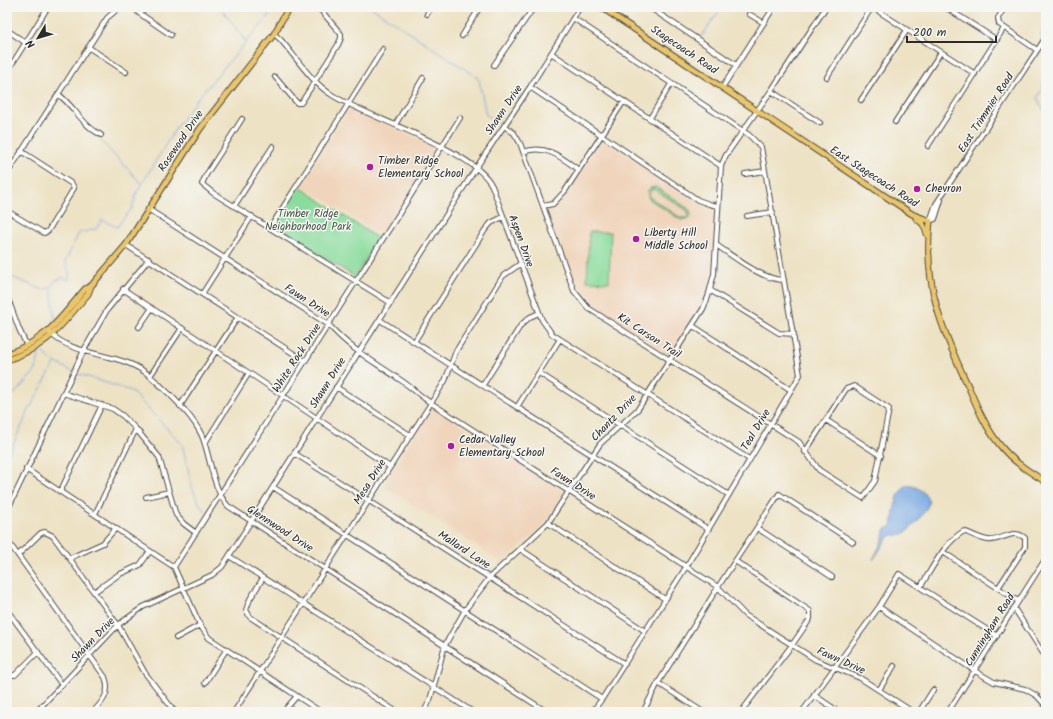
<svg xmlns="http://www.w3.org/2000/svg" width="1053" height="719" font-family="Kalam,sans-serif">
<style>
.built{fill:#f0d5bc}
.green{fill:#8adc9d;stroke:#5a8464;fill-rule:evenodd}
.water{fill:#77a7e2;stroke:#516986}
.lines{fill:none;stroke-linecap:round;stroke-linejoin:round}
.stream{stroke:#77a7e2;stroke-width:1}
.minor-casing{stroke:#484642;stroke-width:6}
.major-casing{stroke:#484642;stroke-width:7}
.minor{stroke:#fff;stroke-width:4}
.major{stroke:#ebc669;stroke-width:5}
.poi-dot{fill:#b5179e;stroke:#f6f6f2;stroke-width:1.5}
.labels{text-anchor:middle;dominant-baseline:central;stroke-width:3;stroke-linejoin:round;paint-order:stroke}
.street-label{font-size:11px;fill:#2b2b2b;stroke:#f6f6f2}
.poi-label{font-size:11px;fill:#2b2b2b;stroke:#f6f6f2;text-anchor:start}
.park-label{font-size:11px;fill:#435748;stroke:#f6f6f2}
</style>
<rect width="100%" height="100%" fill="#f6f6f2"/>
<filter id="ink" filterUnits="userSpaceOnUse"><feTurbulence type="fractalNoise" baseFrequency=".025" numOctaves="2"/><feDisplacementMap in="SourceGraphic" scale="8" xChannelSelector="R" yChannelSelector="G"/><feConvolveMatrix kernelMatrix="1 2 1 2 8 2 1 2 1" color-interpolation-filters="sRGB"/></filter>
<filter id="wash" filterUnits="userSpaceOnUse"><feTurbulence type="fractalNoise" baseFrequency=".012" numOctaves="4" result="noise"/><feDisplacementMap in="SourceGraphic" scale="16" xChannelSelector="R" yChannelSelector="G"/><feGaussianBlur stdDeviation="0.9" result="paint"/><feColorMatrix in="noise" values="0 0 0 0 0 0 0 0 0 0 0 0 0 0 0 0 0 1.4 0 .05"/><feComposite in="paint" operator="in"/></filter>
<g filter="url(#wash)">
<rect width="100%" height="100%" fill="#ede2c4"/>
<!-- built -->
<path class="built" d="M350 108 438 148 383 236 302 185Z
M602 139 703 205 715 209 712 270 710 287 701 308 669 356 590 306 583 300 577 291 547 209 557 205 563 200Z
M433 407 566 493 543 526 503 563 383 485Z"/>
<!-- green -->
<path class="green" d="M297 185 379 239 355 277 272 224Z
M656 187 690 210 691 215 690 218 681 220 649 199 647 191 650 188ZM652 189 655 190 687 210 689 216 686 218H681L651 198 649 194Z
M589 232H611L609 282 587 281Z"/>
<!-- water -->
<path class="water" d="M906 485C918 486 927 492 929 503 925 513 911 531 901 535 899 536 895 535 892 535L887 539 873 560 883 539 884 530 892 526C894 513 895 494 906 485Z"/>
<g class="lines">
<!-- stream -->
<path class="stream" d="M220 7 246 42
M371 7 477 77 479 80 486 115 500 123
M701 37 722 7
M1042 39 1041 36 1046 16
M1044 45 1046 53
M1046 66 1042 89 1037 98 1046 114
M101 141 142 184
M7 275 43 290 51 287
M55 319 51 287 56 280 63 278 69 280V272L65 262 79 233 96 229 102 220 117 227 132 208 137 192 174 131 196 100 268 17 272 7
M40 349C48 360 60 365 72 371
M76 373 131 391 182 444 193 490 200 505 206 512
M7 402 36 370 40 349
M7 458 30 408 55 363"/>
</g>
</g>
<g filter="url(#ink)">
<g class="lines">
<defs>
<path id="minor" d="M133 7 139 13 171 35
M649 7 736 65
M872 7 975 74
M945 7 997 40
M1005 7 998 18 999 24 1037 50
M610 13 614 7
M427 14 431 7
M749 14 764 23
M573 18 749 135 761 147 800 375 686 567 602 699 592 712
M7 30 26 43
M274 34 280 39C296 57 311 82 332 95 368 118 475 150 492 186L542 320 552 334 749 459
M462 36 480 7
M88 47 126 72
M551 53 721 166
M494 65 534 7
M7 72 48 7
M275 77 297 103H301L338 45 341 38V34L318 7
M827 77 872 7
M530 87 698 200 709 204 717 206
M722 88 774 7
M771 91 820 123
M58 94C74 106 83 126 101 135
M861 100 907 30
M650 118 671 84
M242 119 206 175 202 184 213 193 391 303
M895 122 941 52
M395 125 423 78
M504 126 514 133 520 143 574 291 588 308 799 442 819 470 863 498 875 481 889 409 854 386 846 389 805 452
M928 146 1004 28
M523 152C546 144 561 157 579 170
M7 174 107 18 120 7
M745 174 765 171
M235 205 273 146
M543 206 553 204 565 191 624 101
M148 209 329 325C350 349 373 361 399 379 410 386 420 396 431 403L718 587 745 615 816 660 860 678 913 712
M7 211 44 233 48 231 74 188 72 184 21 151
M747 216 773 212
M930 221 936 204 1046 37
M930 221 935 219 941 200
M270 228 383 49
M126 245 305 361
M716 245C735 257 762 280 784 280
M123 289 390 467
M710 290 779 333 794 334
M202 294 252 216
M7 296 19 329 27 346
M380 320 708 529
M693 326 791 390
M139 327 152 308
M49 332C76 359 122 351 150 376 167 391 193 415 202 436 211 458 212 488 228 506L547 712
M414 342 485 230 491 223 503 217
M539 373 729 495
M150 376 182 328
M483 385 521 325 530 317 539 313
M336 387 410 435
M63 393 113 409 123 416 136 429 159 457 176 515 184 524 196 533
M180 406 238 317
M517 407 560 339
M826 420 881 456
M205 443 249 373
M294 453 625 664
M26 469 174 567 200 625 209 638 321 712
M273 487 602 699
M60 492 102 405
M146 497 169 492
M7 511 84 350 107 310 149 259
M95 514 136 429
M548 523 665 599
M757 528 832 577
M7 540 105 677C111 693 103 701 93 712
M520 549 645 631
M943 552 1018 601
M18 555 41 533 45 532 53 536 118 625 145 673 175 712
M229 556 473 712
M70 558 103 543 116 528
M735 561 810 611V619L792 645 741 712
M174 567 460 118
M263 578 250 599 246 610 250 617 397 712
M921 586C933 567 944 543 964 531 971 534 980 539 988 540 1001 542 1013 527 1025 538V547L998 588
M94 592 118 575 140 565 150 551
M879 607 975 671 994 682 1025 689 1037 696 1046 706
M1014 608 1046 658
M7 610 62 685
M176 638 200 625
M7 675H15L38 652
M205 683 226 650
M658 683 703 712
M879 690 894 666
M814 695 839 712
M36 712 118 625 143 607 212 575 222 567 476 168 530 87 580 7
M234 712 431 403 445 381 456 351 503 276 520 264
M283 712 297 696
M424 712 430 700 445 645 465 610 490 577 548 523 600 444 638 409 703 309 708 297 714 274 721 166 726 155 771 91 826 7
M643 712 658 683 718 587 779 494 853 542
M802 712 879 607 899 574 997 636
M919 712 933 690
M948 712 1046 558
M1041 712 1046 708"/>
<path id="major" d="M601 7 912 214 930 221C923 286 942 330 969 388 977 407 986 428 999 444 1012 461 1028 471 1046 482
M916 218 923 224 928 236
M7 354C47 340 59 320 85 289L91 286
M7 360C49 346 60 326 88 294L91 286 126 245 200 129 274 34 289 7"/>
</defs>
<!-- minor casing -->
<use href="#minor" class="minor-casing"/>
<!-- major casing -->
<use href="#major" class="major-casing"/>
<!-- minor -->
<use href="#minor" class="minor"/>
<!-- major -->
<use href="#major" class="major"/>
</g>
</g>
<!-- markers -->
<g class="poi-dot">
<circle cx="370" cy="167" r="4"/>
<circle cx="917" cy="189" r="4"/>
<circle cx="636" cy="239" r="4"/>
<circle cx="451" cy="446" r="4"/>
</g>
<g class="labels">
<!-- street labels -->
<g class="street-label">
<text transform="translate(684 50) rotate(34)">Stagecoach Road</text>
<text transform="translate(504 110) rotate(-56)">Shawn Drive</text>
<text transform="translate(986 113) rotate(-57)">East Trimmier Road</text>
<text transform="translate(181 141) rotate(-56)">Rosewood Drive</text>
<text transform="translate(874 177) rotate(33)">East Stagecoach Road</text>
<text transform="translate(521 241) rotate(70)">Aspen Drive</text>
<text transform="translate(307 301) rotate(33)">Fawn Drive</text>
<text transform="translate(649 336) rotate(33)">Kit Carson Trail</text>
<text transform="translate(297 358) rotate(-57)">White Rock Drive</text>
<text transform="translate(328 383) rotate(-58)">Shawn Drive</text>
<text transform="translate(614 418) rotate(-46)">Chantz Drive</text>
<text transform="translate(756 430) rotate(-59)">Teal Drive</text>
<text transform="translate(370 482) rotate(-58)">Mesa Drive</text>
<text transform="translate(573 484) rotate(33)">Fawn Drive</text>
<text transform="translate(280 529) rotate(33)">Glennwood Drive</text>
<text transform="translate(464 550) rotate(33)">Mallard Lane</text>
<text transform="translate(990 630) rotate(-58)">Cunningham Road</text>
<text transform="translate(93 640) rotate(-46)">Shawn Drive</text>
<text transform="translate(841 661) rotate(24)">Fawn Drive</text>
</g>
<!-- poi labels -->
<g class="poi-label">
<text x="378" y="161">Timber Ridge<tspan x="378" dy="13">Elementary School</tspan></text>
<text x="925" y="189">Chevron</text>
<text x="644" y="233">Liberty Hill<tspan x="644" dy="13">Middle School</tspan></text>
<text x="459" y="440">Cedar Valley<tspan x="459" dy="13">Elementary School</tspan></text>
</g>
<!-- park labels -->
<g class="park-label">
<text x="308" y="214">Timber Ridge<tspan x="308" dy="13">Neighborhood Park</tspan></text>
</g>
</g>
<!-- margin -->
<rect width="1053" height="719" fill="none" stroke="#f6f6f2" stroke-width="24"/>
<!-- north arrow -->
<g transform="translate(38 38) rotate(232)" stroke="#f6f6f2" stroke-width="3" paint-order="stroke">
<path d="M0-3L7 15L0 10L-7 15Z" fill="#2b2b2b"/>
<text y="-6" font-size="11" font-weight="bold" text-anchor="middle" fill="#2b2b2b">N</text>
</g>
<!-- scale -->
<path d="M907 36v6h89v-6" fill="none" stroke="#2b2b2b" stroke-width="2"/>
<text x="913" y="36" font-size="12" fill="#2b2b2b" stroke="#f6f6f2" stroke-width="3" paint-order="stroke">200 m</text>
</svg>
